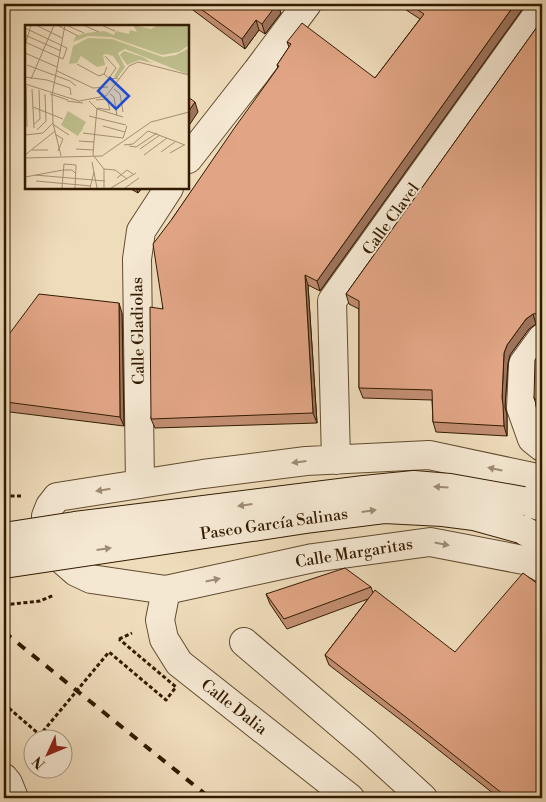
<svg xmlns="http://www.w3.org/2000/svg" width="546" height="802" font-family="'Libre Bodoni',serif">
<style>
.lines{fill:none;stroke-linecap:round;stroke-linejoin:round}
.minor-casing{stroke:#624b2f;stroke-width:30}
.secondary-casing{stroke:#331b00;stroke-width:30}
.path{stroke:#331b00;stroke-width:3;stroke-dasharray:4 2.5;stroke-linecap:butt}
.minor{stroke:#f5e8d3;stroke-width:28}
.secondary{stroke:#f5e8d3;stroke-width:28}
.rail{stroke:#331b00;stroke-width:4;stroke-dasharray:9 9;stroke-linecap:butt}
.secondary-bridge-casing{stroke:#331b00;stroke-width:30;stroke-linecap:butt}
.path-bridge{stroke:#331b00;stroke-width:3;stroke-dasharray:4 2.5;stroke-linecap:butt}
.secondary-bridge{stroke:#f5e8d3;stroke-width:28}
.wall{fill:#c28e72;stroke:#331b00}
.shaded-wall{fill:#9e745d;stroke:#331b00}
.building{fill:#e1a585;stroke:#331b00}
.oneway{fill:#9e8c74}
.labels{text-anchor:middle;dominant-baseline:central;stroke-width:4;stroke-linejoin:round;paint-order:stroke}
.street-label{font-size:16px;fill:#331b00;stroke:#f5e8d3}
.inset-road{fill:none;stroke:#a48f70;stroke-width:1}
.view{fill:#1d4ed8;fill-opacity:0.15;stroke:#1d4ed8;stroke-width:2.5}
.inset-edge{fill:none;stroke:#331b00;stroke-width:2.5}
</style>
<rect width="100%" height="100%" fill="#efdcbb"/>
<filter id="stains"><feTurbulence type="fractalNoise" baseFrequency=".004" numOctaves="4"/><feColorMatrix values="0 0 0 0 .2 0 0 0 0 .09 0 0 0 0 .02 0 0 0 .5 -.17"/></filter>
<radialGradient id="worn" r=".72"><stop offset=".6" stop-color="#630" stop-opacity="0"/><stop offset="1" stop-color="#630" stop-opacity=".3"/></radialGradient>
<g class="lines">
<defs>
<path id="minor" d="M188 159 257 71 307 4
M542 338 523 364 521 408 532 439 542 447
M336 460 332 301 542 8
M542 479 429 455 306 461 203 474 57 497 50 506 46 516 61 559 76 572 91 579 166 590 313 558 430 542 529 561 542 568
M140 484 137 259 141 231 169 188
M166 590 160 620 164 639 179 663 350 798
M244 642 366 746 423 798
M4 778 8 783 14 798"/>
<path id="secondary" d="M523 501 542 507
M521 529 542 540"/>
</defs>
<!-- minor casing -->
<use href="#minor" class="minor-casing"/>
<!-- secondary casing -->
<use href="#secondary" class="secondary-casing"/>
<!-- path -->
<path class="path" d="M4 496H22
M4 605 40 601 54 595
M119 639 132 633"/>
<!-- minor -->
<use href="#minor" class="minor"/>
<!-- secondary -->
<use href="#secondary" class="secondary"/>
<!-- rail -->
<path class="rail" d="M4 632 210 798"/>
<defs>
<path id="secondary-bridge" d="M4 537 75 526 364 490 414 485 450 488 523 501
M4 564 306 519 384 509 443 512 474 516 521 529"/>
</defs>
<!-- secondary-bridge casing -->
<use href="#secondary-bridge" class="secondary-bridge-casing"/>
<!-- path-bridge -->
<path class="path-bridge" d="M4 704 40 735 109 652 166 700 176 687 119 639"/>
<!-- secondary-bridge -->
<use href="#secondary-bridge" class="secondary-bridge"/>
</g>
<!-- wall -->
<path class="wall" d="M185 4H279L278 6 281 13 265 34 259 30 245 49Z
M397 4H526L320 291 308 285 317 423 155 428 151 419 172 219 278 68 277 65 289 47 287 42 375 78 420 19Z
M542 20V323L536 324 529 329 510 355 508 363 505 407 507 415V436L436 432 433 422 432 400 363 398 359 388V309L349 304 346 294Z
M129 188H142L138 193Z
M122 313 124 426 10 412 6 402Z
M542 349V411L537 407 534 398Z
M371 587 373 593 542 798H499L411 728 329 665 325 655 368 599 287 629 270 604 266 594Z"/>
<!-- shaded-wall -->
<path class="shaded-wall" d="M273 4H279L278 6 281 13 265 34 262 24Z
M515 4H526L320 291 317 281Z
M256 20 259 30 245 49 242 39Z
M195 102 198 112 188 127V112Z
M136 188H142L138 193Z
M305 275 308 285 317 423 313 413Z
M119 303 122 313 124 426 120 417Z
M533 314 536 324 529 329 510 355 508 363 505 407 507 415V436L504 426 502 398 504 353 507 345 526 319Z"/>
<!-- building -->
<path class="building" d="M194 4H277L262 24 256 20 242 39Z
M409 4H515L317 281 305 275 313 413 151 419 150 307 163 309 153 244 172 219 233 130 279 66 277 65 291 44 287 42 302 23 375 78 424 14Z
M542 20V313H541L533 314 526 319 507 345 504 353 502 398 503 405 504 426 433 422 432 390 359 388V301L346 294Z
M188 97 195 102 188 112Z
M39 294 119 303 120 417 6 402 4 378V341Z
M542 349V404L534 398 535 360Z
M345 568 371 587 284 619 266 594Z
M523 573 542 587V798H500L503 794 407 718 325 655 375 590 455 652Z"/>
<!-- one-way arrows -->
<defs><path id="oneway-solid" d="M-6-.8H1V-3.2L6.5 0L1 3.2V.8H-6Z" transform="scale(1.25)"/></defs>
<g class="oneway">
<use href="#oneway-solid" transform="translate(299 462) rotate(173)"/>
<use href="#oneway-solid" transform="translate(495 469) rotate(-168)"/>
<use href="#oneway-solid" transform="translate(441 487) rotate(-176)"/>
<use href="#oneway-solid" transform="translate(103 490) rotate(171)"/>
<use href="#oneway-solid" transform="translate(245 505) rotate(172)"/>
<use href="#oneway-solid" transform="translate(369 511) rotate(-8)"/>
<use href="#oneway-solid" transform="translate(442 544) rotate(11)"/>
<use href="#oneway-solid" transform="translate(104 549) rotate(-8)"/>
<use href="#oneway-solid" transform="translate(213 580) rotate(-12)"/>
</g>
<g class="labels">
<!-- street labels -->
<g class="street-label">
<text transform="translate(391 219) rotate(-54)">Calle Clavel</text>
<text transform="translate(138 331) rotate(-91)">Calle Gladiolas</text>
<text transform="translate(274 524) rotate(-8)">Paseo García Salinas</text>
<text transform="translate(354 553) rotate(-9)">Calle Margaritas</text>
<text transform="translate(234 707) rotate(38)">Calle Dalia</text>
</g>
</g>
<!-- overview -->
<g transform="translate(25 25)">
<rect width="164" height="164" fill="#efdcbb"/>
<path d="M108 0 126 4 133 0H164V20L154 27 137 30 86 12 63 11 48 17 51 11 61 8 79 6 89 10 91 6 104 9 105 5 112 7ZM63 13 87 14 138 32 151 30 164 23V50L100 24 93 28 100 42 92 53 89 52 95 41 88 31 81 29 78 30 80 40 72 42 56 31 52 38 44 39 48 21ZM43 86 61 97 53 111 36 100Z" fill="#bebf8d"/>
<path d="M99 26 118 32 127 38 114 35 102 40 95 30ZM46 102a6 6 0 1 1 12 0a6 6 0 1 1-12 0Z" fill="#bebf8d"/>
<path class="inset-road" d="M11 0 37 13M32 0 53 11M41 0 59 8M58 0 74 7M76 0 90 6M0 3 42 23 38 34 0 17M0 10 36 26M0 20 6 0M0 28 32 42M80 31 91 43 84 53M52 39 74 51 79 49 82 42M2 40 45 56 51 61M32 46 68 63 83 62M79 49 85 54 93 53M6 54 29 0M0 57V52L22 55 45 63 46 70M0 59 54 76 81 71 104 41 113 37 164 50M1 61 2 102M7 64 9 103M89 64 95 69 98 87M25 69 43 75M85 69 89 72 92 91M71 75 82 74 85 85M42 76 58 78M64 76 72 84 98 92M8 82 38 94M64 91 101 100M9 99 15 94 14 65M29 100 44 110M78 101 100 107M12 105 21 96 20 69M58 108 98 113 102 101M30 109 38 114 33 126M0 110 18 108 28 98M54 116 69 117M99 120 108 119 123 106 160 120M104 121 111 122 132 108M51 124 68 125M115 124 135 110M7 125H23M136 127 150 117M145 128 159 120M0 130 30 106M119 130 142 113M36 131 28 98 27 70 40 0M0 133 77 131 126 97 164 87M67 137 72 163M39 139 51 140 50 163M79 144 90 145 102 154M10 150 80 156M0 152 38 145H47L51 149M92 153 102 145 108 149M11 156 66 161M37 163 39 139M65 163 69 147M79 163V144L68 130 69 116 72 83 85 85M86 163 111 148M100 163 114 153"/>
<path class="view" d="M85 53 104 71 91 84 73 66Z"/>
<rect width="164" height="164" class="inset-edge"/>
</g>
<!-- margin -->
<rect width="546" height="802" fill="none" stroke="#efdcbb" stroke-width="20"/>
<rect x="5" y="5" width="536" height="792" fill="none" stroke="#331b00" stroke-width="2.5"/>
<rect x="10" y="10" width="526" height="782" fill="none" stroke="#331b00"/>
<!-- north arrow -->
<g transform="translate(48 754) rotate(226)"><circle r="24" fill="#f5e8d3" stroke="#a7967f"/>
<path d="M0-4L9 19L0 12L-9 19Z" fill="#8f2418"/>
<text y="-8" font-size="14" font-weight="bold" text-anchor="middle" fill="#331b00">N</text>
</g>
<rect width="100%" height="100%" filter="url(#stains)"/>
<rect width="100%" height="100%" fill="url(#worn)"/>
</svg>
